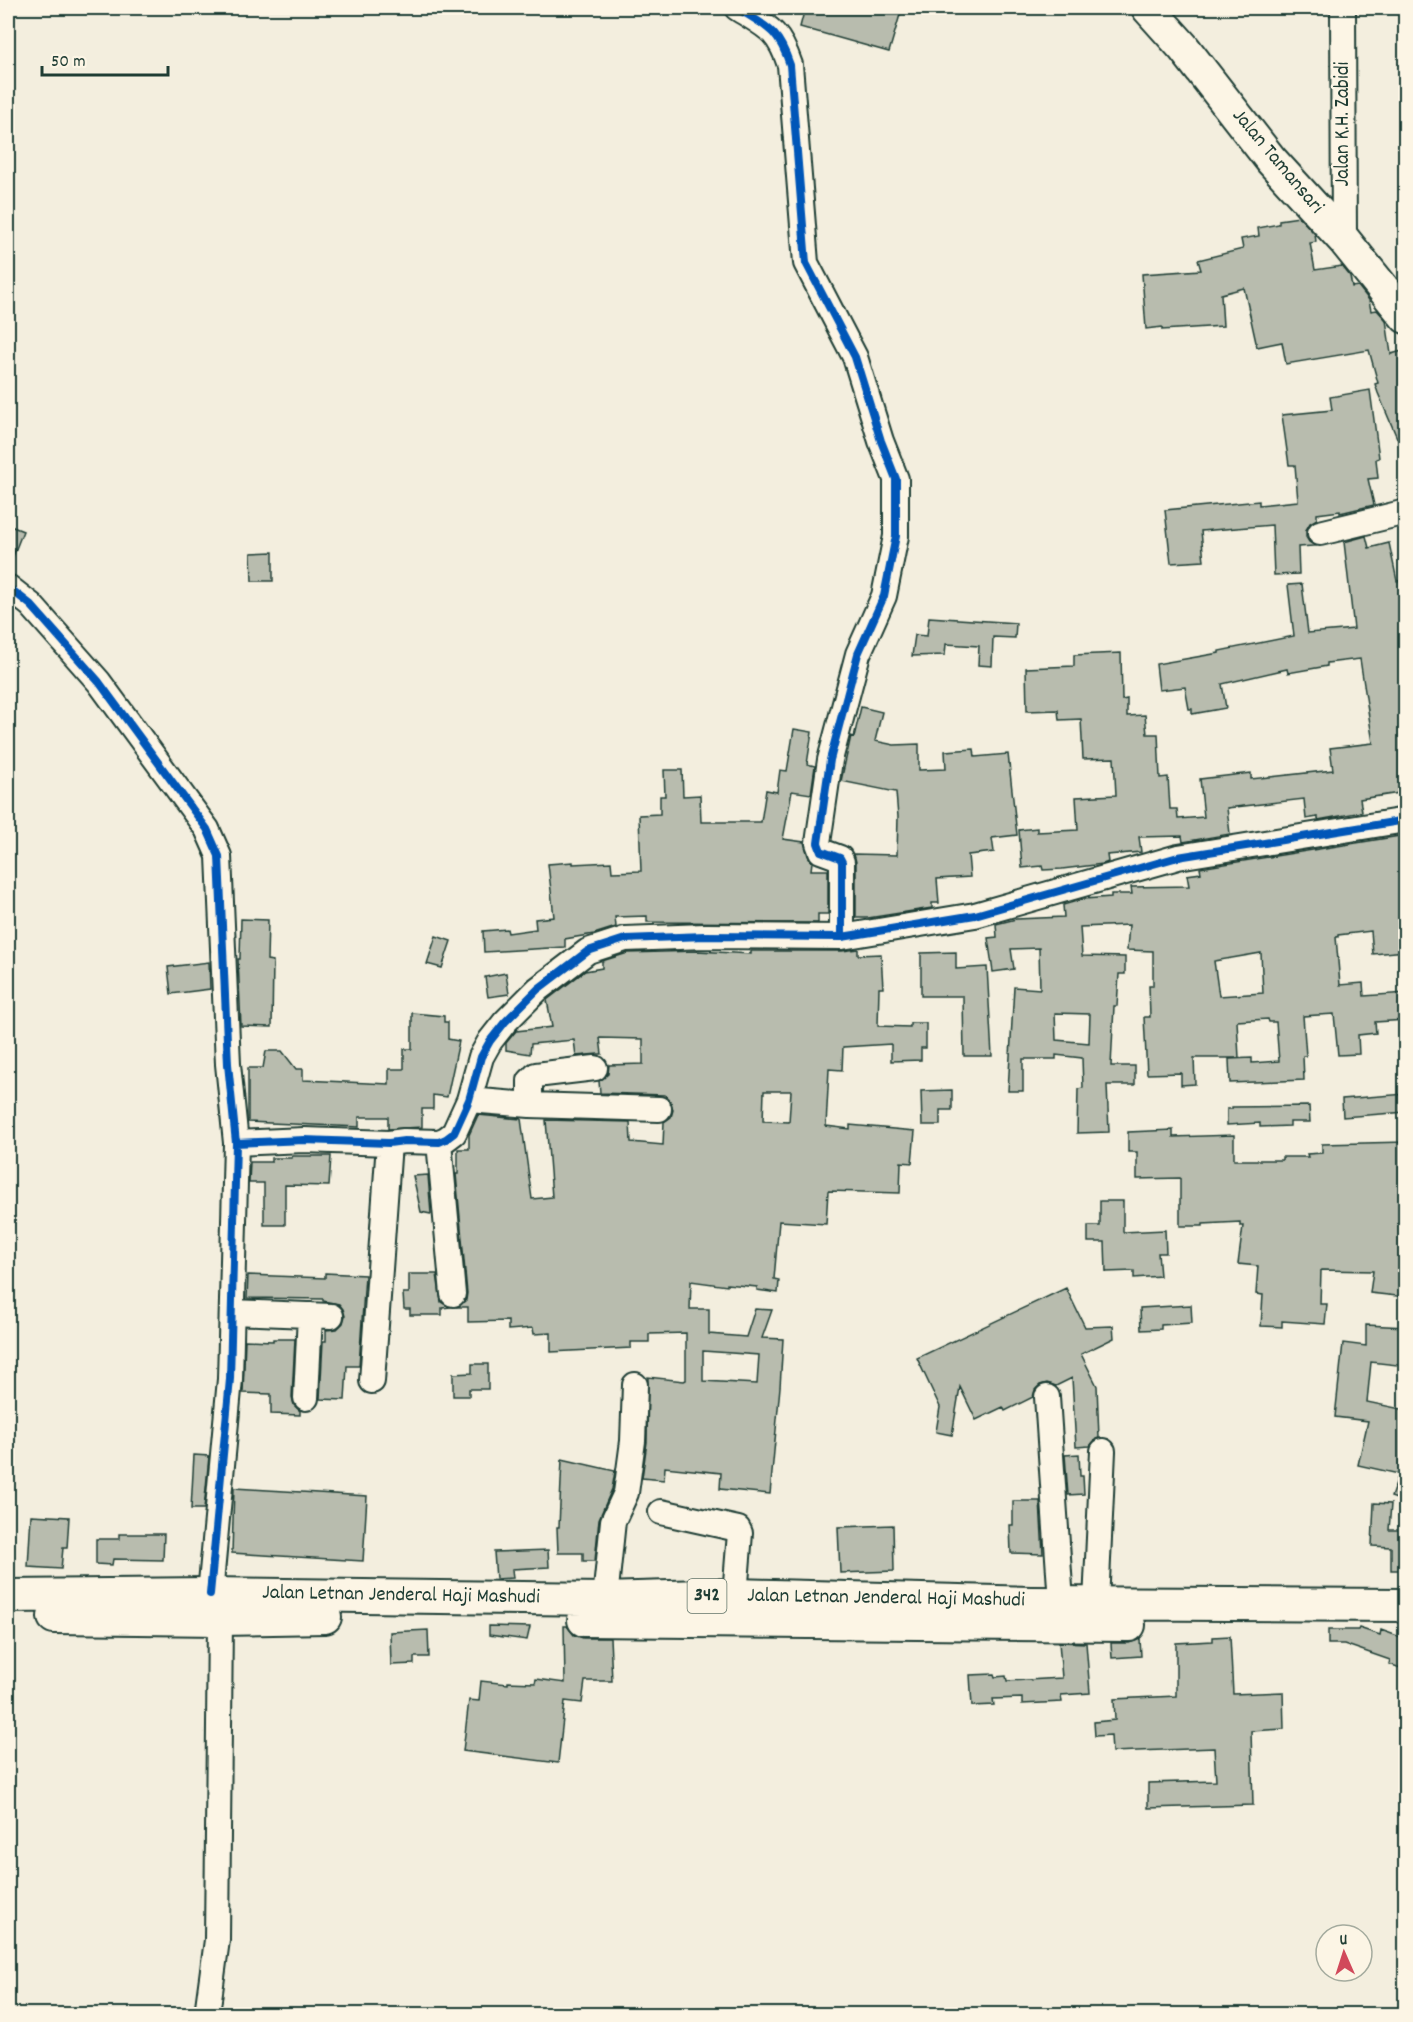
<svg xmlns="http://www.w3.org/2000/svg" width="1413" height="2022" font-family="Dekko,sans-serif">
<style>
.building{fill:#b8bcae;stroke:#1f3d34;stroke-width:1.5;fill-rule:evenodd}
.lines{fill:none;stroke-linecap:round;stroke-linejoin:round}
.minor-casing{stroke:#1f3d34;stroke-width:28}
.major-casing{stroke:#1f3d34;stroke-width:36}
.minor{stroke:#fcf5e5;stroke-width:24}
.major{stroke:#fcf5e5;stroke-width:32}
.cycleway-casing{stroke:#fcf5e5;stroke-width:11}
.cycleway{stroke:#0057b8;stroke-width:8}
.labels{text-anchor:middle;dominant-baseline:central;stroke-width:4.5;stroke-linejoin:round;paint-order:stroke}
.shield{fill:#fcf5e5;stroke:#617469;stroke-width:1.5}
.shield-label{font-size:20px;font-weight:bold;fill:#1f3d34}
.street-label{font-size:21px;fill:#1f3d34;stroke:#fcf5e5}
</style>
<rect width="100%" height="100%" fill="#f3eede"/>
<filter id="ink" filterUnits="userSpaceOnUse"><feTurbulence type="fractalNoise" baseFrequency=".0167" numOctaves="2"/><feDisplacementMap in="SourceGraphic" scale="12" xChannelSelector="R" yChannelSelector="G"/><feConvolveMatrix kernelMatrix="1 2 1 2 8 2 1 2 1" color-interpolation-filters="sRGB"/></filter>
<g filter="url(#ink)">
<!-- building -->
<path class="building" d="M805 8H902L889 52 800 27Z
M1299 217 1315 234 1316 242 1310 243 1315 270 1342 266 1350 276 1352 287 1358 286 1369 300 1371 311 1377 310 1386 320 1391 354 1406 350V459L1378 393 1375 384 1378 383 1369 350 1286 364 1282 342 1257 347 1244 288 1221 294 1223 326 1162 330V327L1146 329 1142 274 1201 270 1198 260 1243 249 1241 239 1259 236 1258 228 1279 224V220Z
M1370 390 1379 458 1376 459 1378 478 1368 479 1374 505 1340 513V511L1317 514V519L1310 523 1306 530V537L1309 542 1315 546 1298 547 1299 574 1274 575 1272 525 1201 531 1204 561 1171 563 1165 510 1259 501V505L1298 501 1295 465H1289L1282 415 1332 410 1330 397Z
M8 525 23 531 8 569Z
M1366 536 1369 548 1389 543 1397 581 1406 580V593L1399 594 1402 625H1406V792L1360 799 1362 812 1318 820V817L1306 819 1304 799 1227 808 1230 834 1183 842 1182 836 1139 837 1141 852 1107 855 1108 862 1103 864 1062 869 1043 870 1042 866 1022 868 1019 830 1037 828V832L1078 830 1076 797 1116 795 1114 758 1083 759 1081 719 1059 720 1058 710 1027 711 1026 668 1074 666V655L1121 653 1122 700 1127 699V716L1145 715 1147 734H1158L1160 778 1168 777 1170 809H1177L1178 819 1204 817 1200 779 1251 773V779L1333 770 1330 748 1373 743 1360 659 1327 663V666L1288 673 1287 669 1222 684 1226 708 1192 714V709H1189L1185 687 1159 690 1156 664 1219 653V651L1294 636 1288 585 1302 584 1308 633 1354 629 1344 542Z
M273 552V581H252L251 553Z
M929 617 1016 623 1015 638 993 637 992 666 978 665 979 646 946 644 945 655 912 656 915 635 927 636Z
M861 707 882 712 875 741 894 745 919 744V770L946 769 945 751 974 749 975 757 1008 754 1017 835 992 838 994 852 968 855 970 877 937 879 939 903H932V908L868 918H856V862L854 854 897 855 898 817 896 792 841 781 851 736 854 737Z
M794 729 812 732 807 764 815 766 811 794 792 791 783 839 804 842 808 856 812 862 811 870H828V914H818V923L647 922V916L615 917 616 927 594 934 565 939V947L484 952 483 931 507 929 508 933 536 929 535 919 554 917 548 864 573 862V864L611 862 612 872 641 871 639 815 660 814V796H665L664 770H682L683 796 700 795 701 822H761L766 790 777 792 780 770 787 771Z
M1406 835V951L1373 954 1371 931 1338 935V937H1336L1340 985 1363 983 1364 996 1406 993V1020L1375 1022 1376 1033 1358 1035 1359 1054 1338 1055 1334 1014 1303 1016 1306 1056H1303L1304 1080 1230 1083 1229 1059 1252 1058V1063L1279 1061 1276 1022H1269L1268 1019 1237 1021 1239 1058H1194L1195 1084 1181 1085V1073L1147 1074 1144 1017H1150L1149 986H1153V951L1127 950 1129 925 1080 927 1082 956 1125 957V974H1119L1117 1006H1114L1111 1066H1135V1085H1107L1109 1132 1077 1133 1078 1089 1083 1088 1082 1058 1056 1055V1059H1023V1091H1008L1014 987 1040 989 1039 948 1011 949 1014 969 993 972 988 938 997 937 996 924 1016 919 1064 917 1063 905 1084 899 1111 897V894H1132L1131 887 1189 886 1187 875 1201 873 1200 868ZM1261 953 1263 993 1219 996 1214 961ZM1055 1013 1090 1014 1089 1043 1056 1040Z
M241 919 268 920 267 960 273 961 272 1027 241 1026 238 959H240Z
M436 936 451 941 442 968 427 964Z
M858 949V955L881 954 883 988H879L878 1026 910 1027V1023H926V1048H921V1060L891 1061V1044L843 1047 842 1070 829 1069 826 1126 850 1129V1125L915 1131 912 1163 901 1162 900 1193 828 1191 826 1224 779 1221 774 1279 779 1280 778 1293 757 1290V1287L727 1284V1286L691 1281 690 1309H709V1334L746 1337 755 1309 772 1310 762 1338 783 1339 780 1387 770 1494 720 1489 721 1473 665 1467 664 1480 642 1478 647 1442 648 1377 684 1381 686 1380V1333L649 1334V1342H631V1348L551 1352V1333L534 1334 533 1328 508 1330V1321L468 1322V1307H457L466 1300 467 1293 456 1174H458V1149H469V1135L478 1115 521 1119 532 1199 552 1197 546 1120 630 1122 631 1142 663 1145 664 1122 671 1117 673 1110 671 1102 665 1095 600 1093 599 1081 608 1074 609 1065 643 1064V1039L600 1038 602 1054H598L576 1056 574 1040 531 1044 530 1054 506 1050V1043L516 1031 552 1027 547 1000 585 971 602 968V961L628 953 697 951 751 954V951H842ZM764 1091H791L789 1122 763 1121ZM703 1351 759 1355 757 1384 703 1381Z
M956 952V969L987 967 992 1056H964L963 996H921V953Z
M209 962 210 989 171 994 168 967Z
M506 973 509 994 488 997 485 977Z
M412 1013 444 1016V1022H448V1039L459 1041 447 1097 433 1095V1109H422V1127L388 1129V1117H359V1127L248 1122V1068H263L266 1051H282L296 1069H303V1080L389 1084V1069H404V1049H412Z
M952 1090V1110H940V1125H922L921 1091Z
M1406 1094V1112L1343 1117 1342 1099Z
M1309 1106 1310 1122H1290V1126L1260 1127V1123L1227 1125V1109H1232V1107Z
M1173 1130V1137L1234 1135V1160H1282V1157H1308L1307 1154 1322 1153V1144L1406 1142V1297L1370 1293 1373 1271 1321 1270 1320 1304H1327L1325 1324 1282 1321V1327L1261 1326 1263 1295 1256 1294 1258 1266 1238 1264 1243 1226H1240V1222L1203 1224V1226H1180V1178L1137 1179V1152H1128V1132Z
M292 1156H331L329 1186 285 1185V1225H264V1183H249L250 1162H271V1158H292Z
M428 1175 431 1214 421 1212 413 1176Z
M1100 1201H1123V1232L1165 1230 1166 1253H1158L1160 1276 1134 1278V1271L1106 1272 1105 1242H1088V1226H1100Z
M325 1273 365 1275 359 1366H347L345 1400 320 1399 323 1341H326V1330L337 1329 343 1323 345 1316 343 1309 339 1304 323 1301V1299L247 1298 248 1275 325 1278Z
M409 1274H437L441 1302 450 1307 442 1308V1315H410V1309H404L403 1293H409Z
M1066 1288 1085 1327 1113 1326 1114 1338 1081 1354 1097 1386 1099 1438 1096 1439 1090 1446 1076 1447 1072 1378 1056 1386 1047 1383 1040 1385 1035 1390 1033 1397 1005 1411 1003 1407 976 1420 960 1387 952 1435 936 1432 940 1407 917 1358Z
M1191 1305 1192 1323 1161 1325V1329L1141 1330 1140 1308Z
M1366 1325 1406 1327V1366L1371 1362 1367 1402 1406 1410V1502L1391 1497 1399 1474 1358 1465 1368 1421 1335 1417 1343 1343 1366 1346Z
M273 1339H295L292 1397 294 1405 300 1411V1415L271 1414V1394L243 1393 245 1340 273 1341Z
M472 1364H488V1389H469V1396H453V1374L472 1373Z
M1079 1454 1080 1476H1083L1084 1494 1068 1495 1065 1455Z
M194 1455 209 1456 204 1509H191Z
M562 1459 615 1471 612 1489 599 1519 595 1561H583V1553H558L557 1527H559Z
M234 1488 367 1496 363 1561 232 1553Z
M1013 1501H1040L1043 1554 1011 1553 1010 1525H1013Z
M1374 1503 1391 1504 1389 1530H1406V1570H1391V1547L1372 1546Z
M31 1515 69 1517 67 1548H63L61 1569 28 1567Z
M893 1525 894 1571 840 1573 838 1527Z
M119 1534H164L163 1560 113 1559 112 1565 96 1564V1539H119Z
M548 1550 549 1567 512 1569 513 1578 496 1579 494 1552Z
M489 1626 530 1627 527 1640 489 1635Z
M564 1626H567L574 1635 583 1638H610L612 1681H585L582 1703 565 1701 558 1763 463 1751 469 1700 479 1701 481 1681 508 1684V1682L535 1683 536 1679 565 1683Z
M1359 1628 1380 1635 1381 1630 1406 1639V1670L1389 1664 1390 1660 1344 1644H1328V1630H1358Z
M428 1630 429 1657H414V1664L391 1665 390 1632Z
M1230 1636 1233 1694 1283 1692 1284 1729 1251 1731 1253 1805 1148 1808V1783L1216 1781 1214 1748 1112 1752 1111 1735 1095 1736 1094 1722 1115 1720 1114 1699 1176 1696V1643L1213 1641V1637Z
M1140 1639 1141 1656 1112 1658 1111 1643H1129Z
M1059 1642 1086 1643 1090 1693 1061 1695 1062 1702 1022 1704V1698L993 1699 994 1705 972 1706 970 1675 994 1674 995 1677 1006 1676 1007 1681 1062 1678Z"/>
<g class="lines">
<defs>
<path id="minor" d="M737 8C767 27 778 29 790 65L806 263 855 357 881 441 896 479V536L884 596 858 654 830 760 818 843 821 851 840 858 842 862V937
M1343 8 1344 240
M1320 533 1406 512
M8 587 31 605 99 682 207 829 219 856 228 1064 236 1143 230 1379 210 1594
M469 1100 530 1105 659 1109
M530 1105V1081L536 1075 595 1068
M439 1142 453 1294
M236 1143 304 1140 389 1143 404 1141 439 1142 446 1139 454 1133 469 1100 481 1057 490 1041 505 1022 538 989 588 951 625 939 705 936 842 937 975 915 1178 857 1406 820
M232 1312 331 1316
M372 1381 389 1143
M1047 1397 1061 1602
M306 1398 310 1315
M661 1512 738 1529 740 1533 735 1595
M605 1599 613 1521 626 1493 633 1441 635 1385
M1096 1603 1103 1451
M207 2014 217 1940 220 1619"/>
<path id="major" d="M1148 8 1183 47 1271 160 1344 240 1406 317
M8 1596 210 1594 605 1599 735 1595 1031 1603 1406 1605
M54 1617 220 1619 325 1617
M584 1620 1129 1625"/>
</defs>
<!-- minor casing -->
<use href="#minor" class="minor-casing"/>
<!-- major casing -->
<use href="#major" class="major-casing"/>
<!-- minor -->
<use href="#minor" class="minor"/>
<!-- major -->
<use href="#major" class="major"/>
<defs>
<path id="cycleway" d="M737 8C767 27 778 29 790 65L806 263 855 357 881 441 896 479V536L884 596 858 654 830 760 818 843 821 851 840 858 842 862V937
M8 587 31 605 99 682 207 829 219 856 228 1064 236 1143 230 1379 210 1594
M236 1143 304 1140 389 1143 404 1141 439 1142 446 1139 454 1133 469 1100 481 1057 490 1041 505 1022 538 989 588 951 625 939 705 936 842 937 975 915 1178 857 1406 820"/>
</defs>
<!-- cycleway casing -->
<use href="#cycleway" class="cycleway-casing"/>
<!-- cycleway -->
<use href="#cycleway" class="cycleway"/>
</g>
</g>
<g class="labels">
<!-- shield labels -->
<rect class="shield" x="687.5" y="1579" width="39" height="34" rx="4.5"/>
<g class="shield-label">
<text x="707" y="1596">342</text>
</g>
<!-- street labels -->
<g class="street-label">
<text transform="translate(1344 124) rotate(-90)">Jalan K.H. Zabidi</text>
<text transform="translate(1277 162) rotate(50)">Jalan Tamansari</text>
<text transform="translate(401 1596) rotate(1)">Jalan Letnan Jenderal Haji Mashudi</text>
<text transform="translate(886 1599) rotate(1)">Jalan Letnan Jenderal Haji Mashudi</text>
</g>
</g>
<!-- margin -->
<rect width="1413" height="2022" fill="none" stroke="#fcf5e5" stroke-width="30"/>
<rect x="15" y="15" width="1383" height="1992" fill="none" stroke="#1f3d34" stroke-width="2" filter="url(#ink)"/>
<!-- north arrow -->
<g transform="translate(1344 1953) rotate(357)"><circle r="28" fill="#fcf5e5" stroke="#a4ab9e" stroke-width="1.5"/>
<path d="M0-4.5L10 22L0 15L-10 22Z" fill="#d1495b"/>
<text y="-9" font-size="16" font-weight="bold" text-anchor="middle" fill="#1f3d34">U</text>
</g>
<!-- scale -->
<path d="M42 66v9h126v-9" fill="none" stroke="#1f3d34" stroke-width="3"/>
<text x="51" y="66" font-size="18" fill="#1f3d34" stroke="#fcf5e5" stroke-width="4.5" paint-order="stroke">50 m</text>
</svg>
